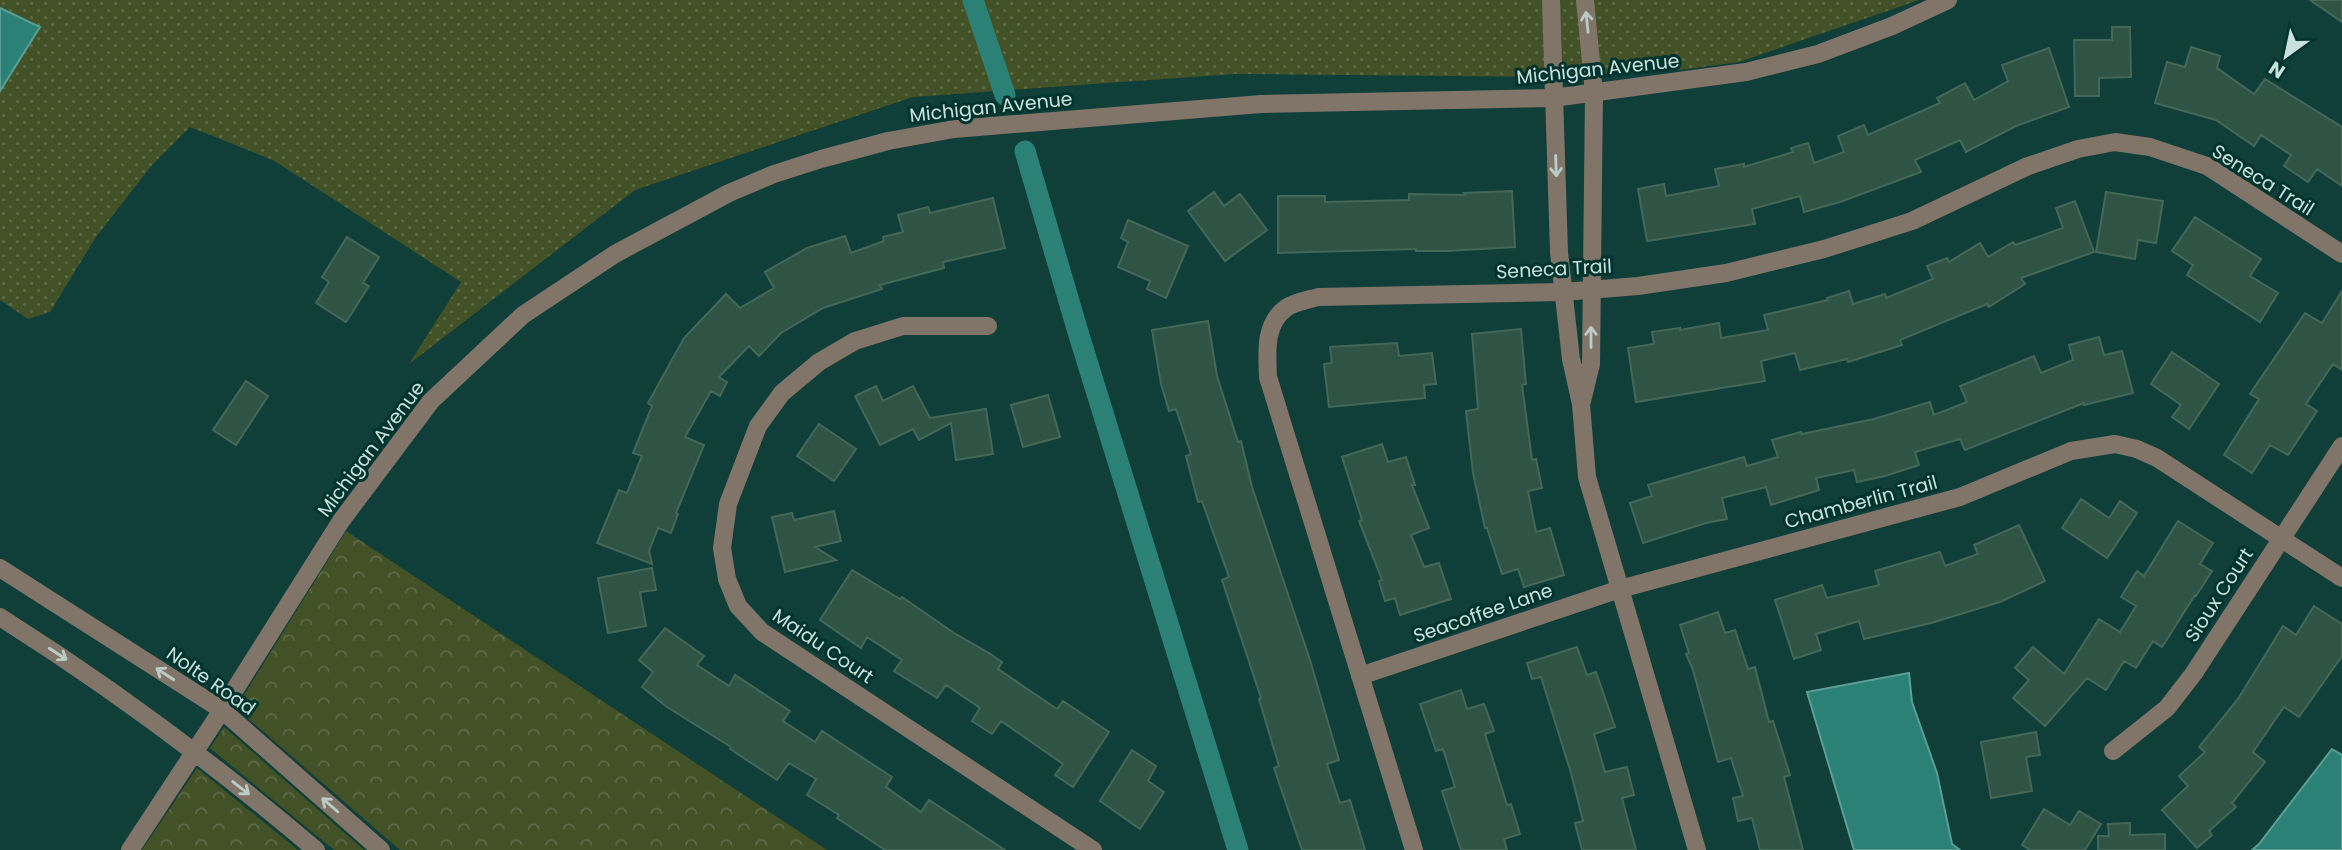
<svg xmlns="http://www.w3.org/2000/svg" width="2342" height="850" font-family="Poppins,sans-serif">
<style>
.grass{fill:url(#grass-dots)}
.forest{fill:url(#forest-crowns)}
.water{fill:#2c8177;stroke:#5b9e95;stroke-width:2}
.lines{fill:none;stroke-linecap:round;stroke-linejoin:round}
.stream{stroke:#5b9e95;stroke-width:6}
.canal{stroke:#2c8177;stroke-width:21}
.building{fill:#2f5344;stroke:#436857;stroke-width:2}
.minor{stroke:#81756a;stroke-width:18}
.oneway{stroke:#bbcbc5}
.labels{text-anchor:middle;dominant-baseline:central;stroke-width:6;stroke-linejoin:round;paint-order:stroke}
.street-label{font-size:19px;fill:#c9e0dc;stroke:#02342f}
</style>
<defs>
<pattern id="grass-dots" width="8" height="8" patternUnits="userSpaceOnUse" patternTransform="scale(1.75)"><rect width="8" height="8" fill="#435127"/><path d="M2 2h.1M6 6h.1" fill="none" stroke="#5d6a46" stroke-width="1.8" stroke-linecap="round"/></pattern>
<pattern id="forest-crowns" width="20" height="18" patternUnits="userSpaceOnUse" patternTransform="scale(1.75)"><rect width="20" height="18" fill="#435127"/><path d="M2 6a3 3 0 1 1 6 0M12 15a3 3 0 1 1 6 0" fill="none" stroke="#5d6a46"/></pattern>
</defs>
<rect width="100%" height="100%" fill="#103e39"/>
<!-- grass -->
<path class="grass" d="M0 0H1919L1739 62 1679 70 1545 77 1234 74 913 97 635 190 409 364 461 282 273 160 190 127 152 165 96 237 50 312 28 319 0 300V91L40 27 0 8Z"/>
<!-- forest -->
<path class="forest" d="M346 531 827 850H400L236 708Z
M224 727 364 850H334L210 748Z
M197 768 298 850H142Z"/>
<!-- water -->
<path class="water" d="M0 8 40 27 0 91Z
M1909 673 1912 702 1937 773 1952 844 1960 850H1854L1807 692Z
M2332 749 2342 755V850H2252L2259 844Z"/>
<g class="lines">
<!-- stream -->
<path class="stream" d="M1122 495 1129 494"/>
<!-- canal -->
<path class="canal" d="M973 0 1005 95
M1025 151 1078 332 1238 850"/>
</g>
<!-- building -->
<path class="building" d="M2310 0H2342V22Z
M2112 27H2130L2131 77 2099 78V96H2075L2074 40H2112Z
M2191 47 2220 56 2217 68 2254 94 2265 79 2342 127V186L2317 169 2308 182 2284 166 2291 155 2261 135 2254 146 2216 120 2155 103 2167 62 2185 67Z
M2049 48 2069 107 2016 126 1966 152 1960 140 1915 160 1921 172 1840 202 1804 212 1800 196 1752 209 1755 224 1647 241 1638 189 1664 184 1666 196 1719 186 1715 169 1744 164V167L1793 152 1791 148 1808 143 1814 163 1844 152 1838 136 1864 125 1868 135 1940 103 1937 98 1965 83 1974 100 2008 81 2002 65Z
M1512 191 1515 247 1447 251H1416V249L1278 253V196H1325V202L1409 200V194L1465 195 1464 193Z
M1214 192 1224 206 1240 194 1267 230 1225 261 1188 211Z
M2106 192 2163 201 2156 243 2138 240 2135 259 2096 252Z
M993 198 1005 248 943 262 944 268 880 285 882 289 823 308 781 333 759 356 749 346 719 377 727 382 720 396 711 391 685 437 704 445 676 513 678 514 671 533 658 528 649 551 652 564 597 543 619 490 627 493 642 456 633 453 652 406 648 403 684 338 726 294 740 308 774 288 765 272 807 248 845 236 851 253 884 241 883 237 903 232 898 215 928 207 930 213Z
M2075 201 2094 252 2021 278 2025 284 1989 307 1987 304 1900 340 1902 345 1848 362 1847 359 1800 370 1795 353 1761 361 1765 381 1636 402 1628 348 1654 344 1652 332 1680 328V330L1719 323 1721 338 1768 330 1764 315 1828 300 1827 298 1849 291 1853 304 1885 294 1886 298 1933 279 1927 266 1947 258 1949 262 1980 243 1988 257 2013 242 2015 245 2063 228 2056 208Z
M2195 217 2261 259 2250 276 2278 293 2260 322 2187 275 2193 265 2172 251Z
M1128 220 1188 246 1166 298 1147 289 1150 281 1118 267 1128 242 1121 238Z
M347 237 379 257 363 283 369 286 346 322 316 303 329 282 322 277Z
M2342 291V370L2333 364 2306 404 2317 411 2288 455 2270 445 2252 473 2224 455 2259 399 2250 394 2305 313 2322 323Z
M1208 321 1217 376 1238 442 1241 441 1252 487 1310 660 1339 760 1327 764 1340 803 1350 800 1365 850H1302L1274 768 1279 766 1259 699 1261 698 1222 580 1229 577 1202 501 1198 502 1186 456 1191 454 1176 409 1169 411 1161 384 1152 330Z
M1521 329 1526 384 1522 385 1532 460 1536 459 1542 488 1528 491 1536 532 1550 528 1564 575 1524 587 1518 569 1502 574 1487 528H1485L1473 473 1466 411 1478 409 1472 334Z
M2099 337 2104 355 2122 351 2133 393 2084 405V403L1965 450 1960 439 1915 452 1919 465 1885 476 1857 482 1854 470 1816 478 1819 490 1771 505 1766 487 1722 498 1727 519 1706 523 1643 543 1630 503 1652 496 1648 485 1744 457 1747 466 1778 457 1772 440 1801 432 1802 434 1874 419 1930 402 1934 415 1967 402 1960 386 2034 356 2041 373 2073 360 2069 345Z
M1397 343 1399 356 1432 353 1436 384 1424 385 1425 398 1329 407 1324 364 1332 363 1330 347Z
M2172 352 2219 384 2189 429 2172 417 2181 405 2151 384Z
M246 381 268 396 236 445 213 430Z
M876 386 883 401 913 386 930 418 986 409 993 454 956 460 951 423 919 440 913 429 880 445 855 396Z
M1048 395 1060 437 1023 447 1011 405Z
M819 424 856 449 834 481 797 456Z
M1382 444 1388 462 1406 457 1415 485H1412L1429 528 1411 535 1424 567 1439 563 1451 599 1400 615 1395 598 1385 601 1379 581 1382 580 1359 521 1362 520 1342 457Z
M2081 499 2109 518 2120 501 2137 513 2107 558 2062 528Z
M834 511 841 541 815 547 836 560 785 572 772 517 792 513 794 520Z
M2178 521 2213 543 2200 564 2212 571 2196 596 2195 595 2162 647 2153 641 2136 668 2124 661 2106 690 2087 678 2045 726 2013 698 2029 680 2015 668 2033 647 2064 674 2099 619 2120 632 2136 606 2121 597 2137 571 2144 576Z
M2019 525 2045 581 2000 602 1931 623 1864 639 1859 621 1816 634 1821 650 1794 659 1775 600 1822 585 1827 598 1879 585 1875 571 1940 552 1945 566 1978 554 1974 545Z
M652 568 656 590 640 592 646 626 608 633 598 578Z
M852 570 900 599 902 597 954 633 989 653 1002 662 998 669 1057 709 1063 701 1109 732 1073 787 1055 775 1063 764 1001 721 992 734 972 721 980 708 946 685 937 698 894 671 902 660 867 637 861 648 820 620Z
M2314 606 2342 624V656L2299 717 2284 707 2253 752 2265 762 2232 803 2236 807 2209 831 2212 835 2197 848 2162 810 2188 786 2179 776 2205 752 2199 747 2238 699 2283 626 2296 635Z
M1718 612 1725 633 1735 630 1748 669 1755 667 1769 722 1773 721 1790 775 1784 777 1803 850H1760L1752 818 1738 821 1733 798 1743 796 1731 758 1718 762 1693 670 1686 654 1689 653 1680 625Z
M665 628 704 656 697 665 729 686 735 675 790 711 783 721 815 742 822 731 892 777 886 787 921 812 929 800 1005 850H885L837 818 839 815 807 795 816 779 789 763 777 780 730 749 731 747 667 707 642 687 653 672 639 660Z
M1577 647 1587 675 1596 672 1615 727 1594 734 1605 772 1627 767 1634 795 1622 798 1636 850H1582L1575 823 1583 821 1571 773 1541 677 1532 679 1527 663Z
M1461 690 1467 709 1484 704 1494 731 1485 734 1507 805 1511 804 1520 834 1504 839 1507 850H1461L1442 791 1455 787 1443 749 1436 751 1420 704Z
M2036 732 2040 755 2026 757 2032 791 1991 798 1981 742Z
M1132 750 1156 766 1148 781 1164 792 1140 829 1100 801Z
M2044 809 2070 825 2079 811 2101 824 2085 850H2030L2022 845Z
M2130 823V835L2165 834V850H2098V836H2109L2108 824Z"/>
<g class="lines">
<!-- minor -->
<path class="minor" d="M1551 0 1559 252 1571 359 1581 404 1587 477 1697 850
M988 326H903L855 341 819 362 782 393 758 426 728 504 722 548 727 579 738 606 762 632 1093 850
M1582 401 1591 364 1594 93 1585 0
M0 568 222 710 381 850
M0 617C111 687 216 765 316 850
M1360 676 1620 589 1960 497 2071 451 2115 444 2137 449 2157 458 2342 578
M2113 751 2167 708 2194 673 2342 446
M130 850 222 710 341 521 431 401 523 315 615 254 729 193 774 174 821 159 888 141 954 129 1261 104 1553 98 1746 72 1818 54 1892 26 1948 0
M1414 850 1268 377C1267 353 1264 324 1286 308 1294 302 1308 300 1318 297L1563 292 1638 286 1726 273 1824 249 1912 221 2028 166 2078 149 2115 142 2150 147 2207 166 2342 254"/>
</g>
<!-- one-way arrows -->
<defs><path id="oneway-shaft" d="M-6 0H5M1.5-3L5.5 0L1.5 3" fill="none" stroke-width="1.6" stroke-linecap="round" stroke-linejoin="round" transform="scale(1.75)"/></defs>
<g class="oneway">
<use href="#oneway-shaft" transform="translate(1587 22) rotate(-96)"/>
<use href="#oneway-shaft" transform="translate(1556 166) rotate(88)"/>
<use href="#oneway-shaft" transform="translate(1591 337) rotate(-90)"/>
<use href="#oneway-shaft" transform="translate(58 654) rotate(33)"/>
<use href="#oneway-shaft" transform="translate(165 674) rotate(-147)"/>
<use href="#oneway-shaft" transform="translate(241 788) rotate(38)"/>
<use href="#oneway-shaft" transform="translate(330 805) rotate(-139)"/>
</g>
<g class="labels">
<!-- street labels -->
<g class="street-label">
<text transform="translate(1598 69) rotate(-6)">Michigan Avenue</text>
<text transform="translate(991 107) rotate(-6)">Michigan Avenue</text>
<text transform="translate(2263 180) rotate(32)">Seneca Trail</text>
<text transform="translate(1554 269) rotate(-3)">Seneca Trail</text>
<text transform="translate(371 449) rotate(-53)">Michigan Avenue</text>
<text transform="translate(1861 502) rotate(-15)">Chamberlin Trail</text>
<text transform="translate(2219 595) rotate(-57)">Sioux Court</text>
<text transform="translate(1483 613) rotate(-19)">Seacoffee Lane</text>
<text transform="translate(823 646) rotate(34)">Maidu Court</text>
<text transform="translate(211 681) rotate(35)">Nolte Road</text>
</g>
</g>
<!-- north arrow -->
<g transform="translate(2286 56) rotate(213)" stroke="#02342f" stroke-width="5" paint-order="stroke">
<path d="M0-5L12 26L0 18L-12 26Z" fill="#c9e0dc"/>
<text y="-10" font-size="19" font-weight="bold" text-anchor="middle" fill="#c9e0dc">N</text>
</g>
</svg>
